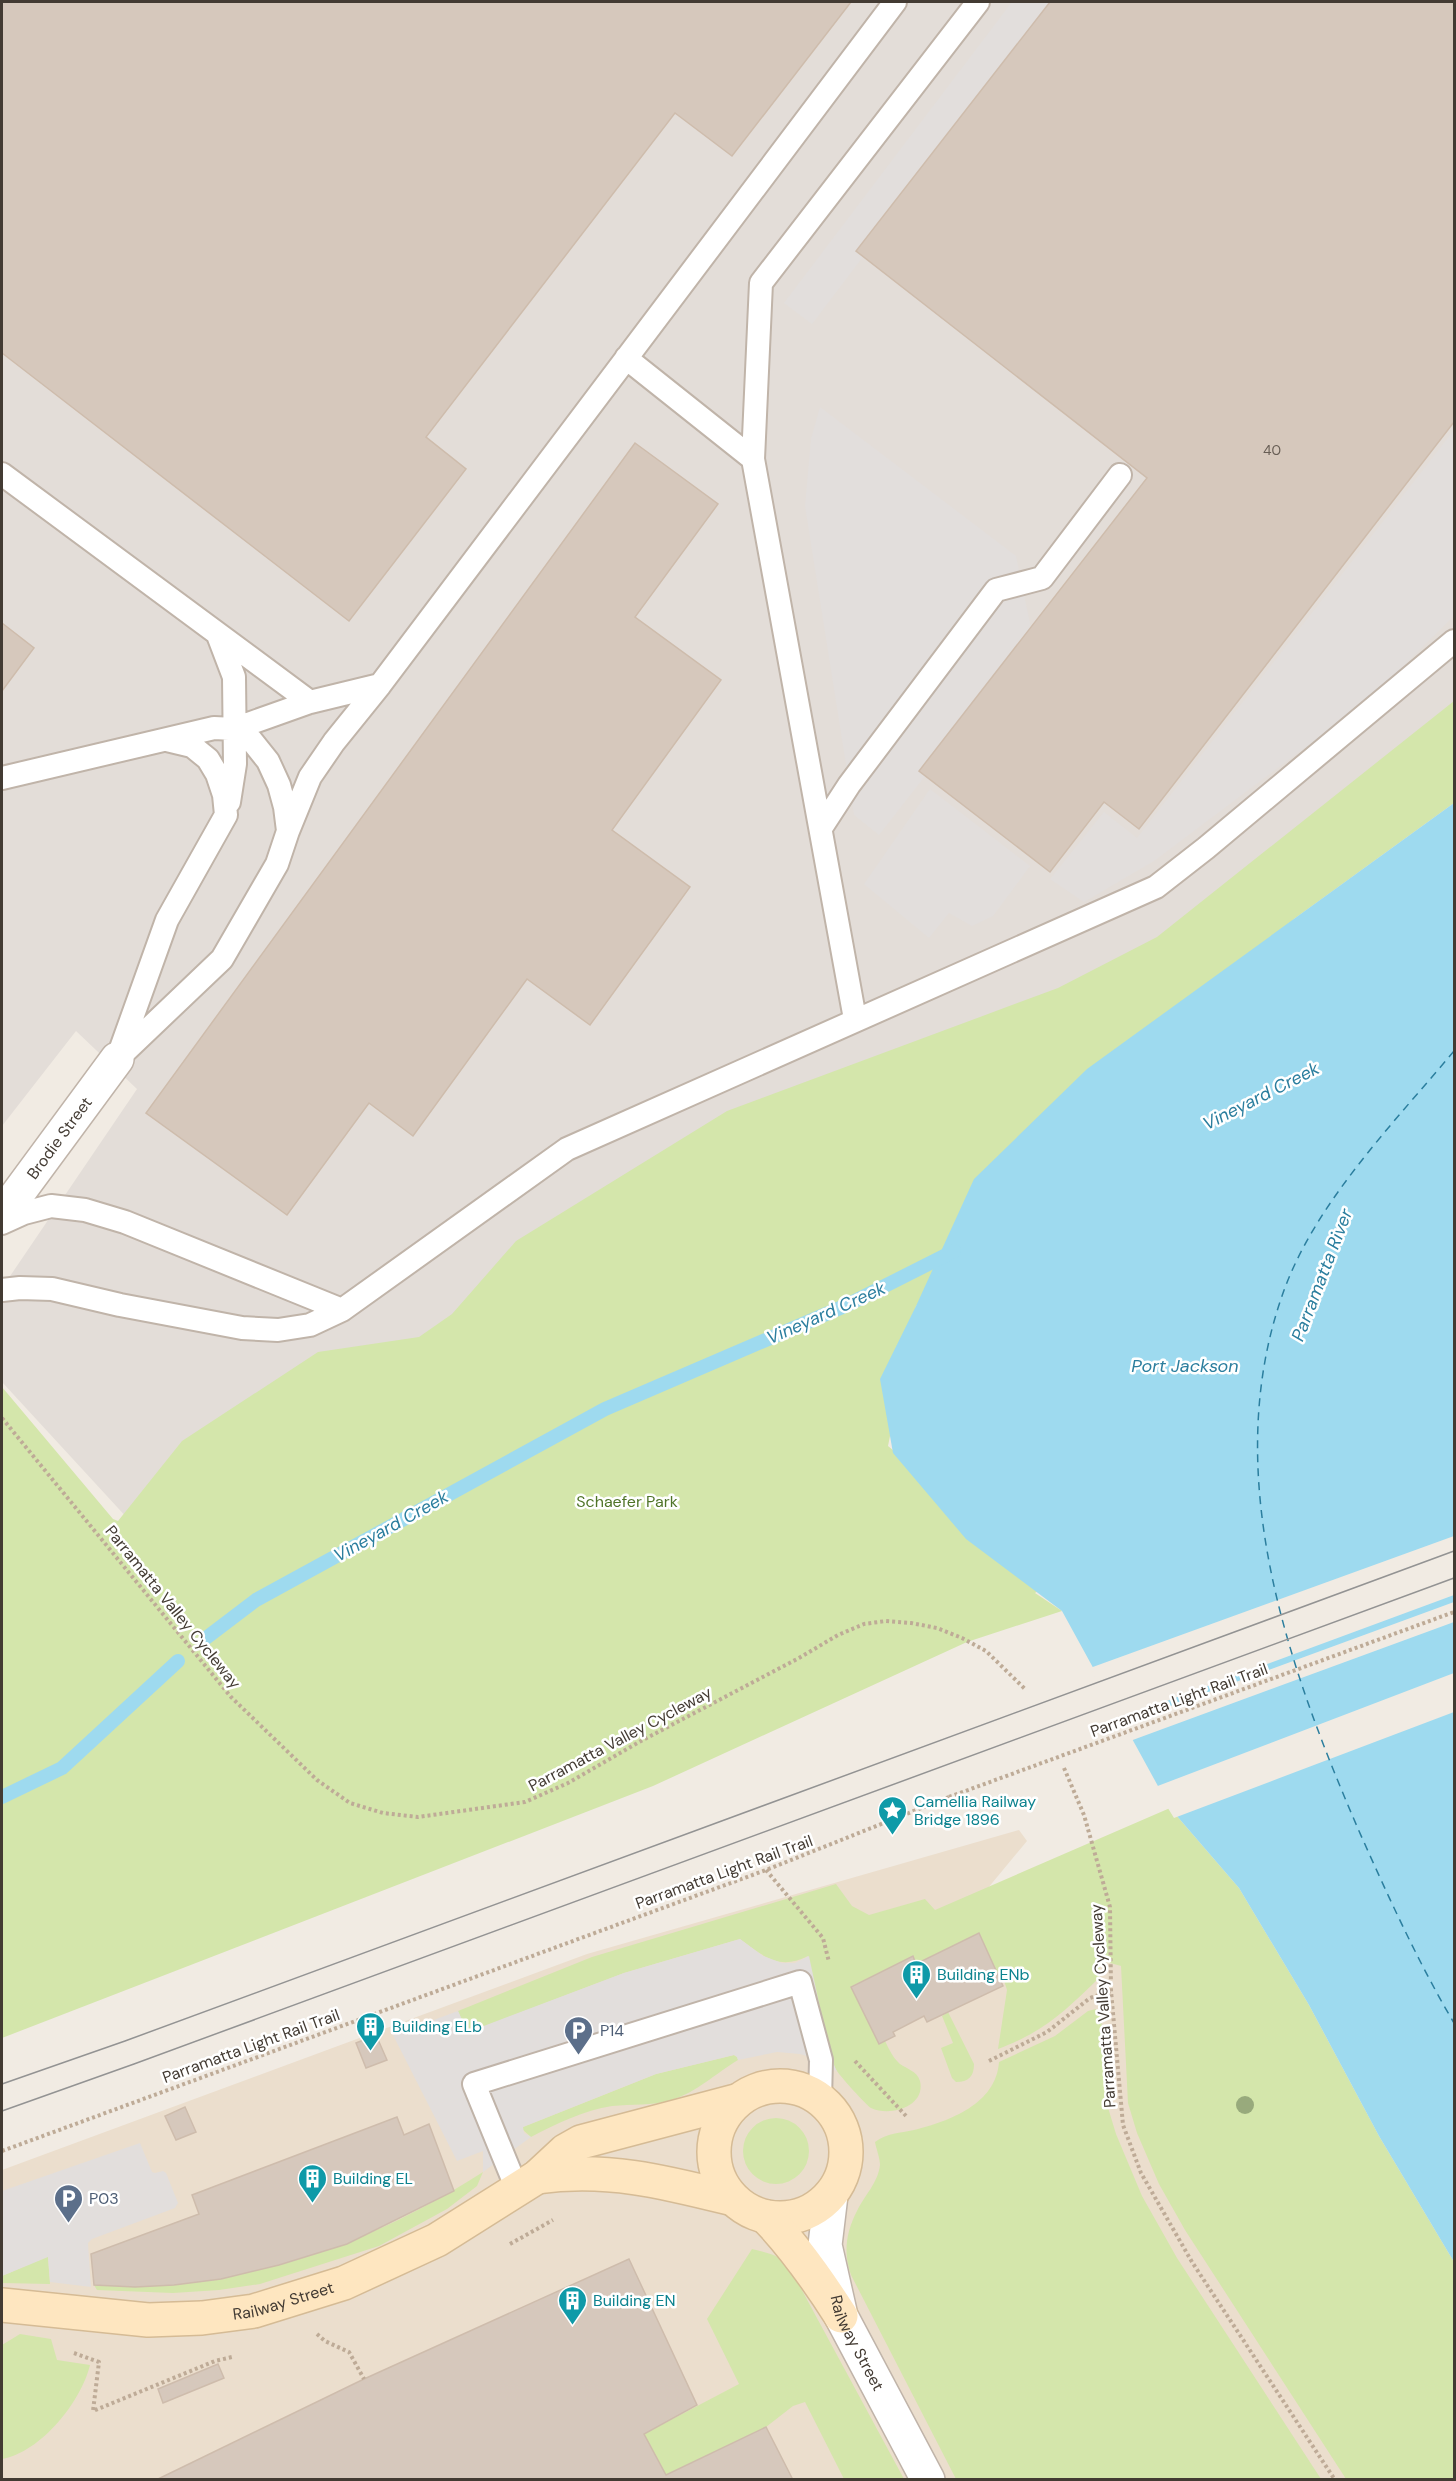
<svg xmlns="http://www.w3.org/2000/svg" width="1456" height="2481" font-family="'DM Sans',sans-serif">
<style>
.industrial{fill:#e3ddd8}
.education{fill:#ebdecd}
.green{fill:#d4e6ab}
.parking{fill:#e2dedc}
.water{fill:#9edaef}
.pier{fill:#f1ebe3}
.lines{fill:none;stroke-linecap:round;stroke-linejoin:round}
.stream{stroke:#9edaef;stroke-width:14}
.ferry{stroke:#2b7e9e;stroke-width:1.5;stroke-dasharray:8 6;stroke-linecap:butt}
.building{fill:#d6c8bc;stroke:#cebcac;stroke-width:1.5}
.lane-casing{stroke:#c0b4a9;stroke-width:26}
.street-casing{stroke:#c0b4a9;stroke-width:36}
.secondary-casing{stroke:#d5bb95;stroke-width:36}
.path{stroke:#beab97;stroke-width:4;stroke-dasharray:3 3;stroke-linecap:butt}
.lane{stroke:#fff;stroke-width:22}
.street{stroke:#fff;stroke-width:33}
.secondary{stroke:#fee6c0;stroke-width:33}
.tram{stroke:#939393;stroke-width:1.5}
.path-bridge{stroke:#beab97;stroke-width:4;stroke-dasharray:3 3;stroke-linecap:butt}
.tree{fill:#98aa7c}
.labels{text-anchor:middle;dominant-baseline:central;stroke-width:5;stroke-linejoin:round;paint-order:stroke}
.number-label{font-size:14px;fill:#685e55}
.street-label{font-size:16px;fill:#433b33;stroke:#fff}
.park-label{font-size:16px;fill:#4f7428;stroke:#fff}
.culture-label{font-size:16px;fill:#0d838f;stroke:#fff;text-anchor:start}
.service-label{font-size:16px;fill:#4e5e75;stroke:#fff;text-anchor:start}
.water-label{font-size:18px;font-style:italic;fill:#2b7e9e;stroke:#fff}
</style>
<rect width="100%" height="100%" fill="#f1ebe3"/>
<!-- industrial -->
<path class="industrial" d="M2 2H1454V720L1259 885 141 1533 2 1382V1288L137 1089 76 1031 2 1126Z"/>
<!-- education -->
<path class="education" d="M1019 1830 1027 1841 988 1888 1121 1966 1454 2449V2480H2V2170L587 1954Z"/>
<!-- green -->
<path class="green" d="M1454 701V803L1294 919 916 1306 888 1446 1051 1582 1035 1593 1062 1611 967 1642 653 1786 2 2038V1387L113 1519 118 1521 182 1441 318 1352 419 1337 452 1314 516 1241 727 1111 1058 988 1157 937Z
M1170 1808 1239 1888 1309 2005 1379 2136 1454 2262V2479H1346L1185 2230 1159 2184 1137 2133 1128 2103 1121 1966 1100 1960 1099 1978C1064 2012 1045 2031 998 2049L1007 1990 1001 1971 997 1973 979 1934 916 1964 913 1957 852 1986 879 2044 885 2041C889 2049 893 2058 900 2064 907 2069 917 2071 920 2081 926 2107 890 2117 871 2108 868 2107 839 2075 837 2071 824 2052 814 1982 808 1956 779 1971 763 1956 740 1939L624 1973 467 2033 458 2011 592 1957 836 1884 852 1906 869 1915 925 1899 935 1910Z
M1096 2009 1101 2013 1106 2101 1116 2134 1142 2196 1177 2258 1321 2479H956L851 2275C843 2253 846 2232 857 2211 864 2196 878 2183 880 2165 880 2158 876 2148 875 2142 887 2133 900 2133 914 2130 950 2121 996 2104 999 2062L1055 2036 1088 2011Z
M948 2012 974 2064C974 2076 969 2082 956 2082L952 2078 941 2048 953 2043 942 2016Z
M734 2055 737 2057 738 2060C716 2073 696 2093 671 2100 652 2106 632 2104 612 2106 584 2110 556 2124 531 2137L523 2130V2127L656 2074Z
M743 2151a33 33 0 1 1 66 0a33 33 0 1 1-66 0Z
M483 2172 477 2186 447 2209 379 2246 260 2284 219 2290 173 2293 97 2290 94 2285C235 2292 365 2248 483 2172Z
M752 2249C768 2253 782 2255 791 2270L904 2479H844L805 2402 793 2406 766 2427 666 2475 644 2434 739 2384 707 2319Z
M46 2257H48L50 2284 2 2283V2276Z
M20 2334 51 2339 57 2360 90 2365C81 2402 41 2452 2 2459V2345Z"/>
<!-- parking -->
<path class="parking" d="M1012 2H1056L812 324 784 303Z
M820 407 1016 556 1033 638 879 835 854 815 805 506 811 439Z
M1454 430V616L1371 698 1154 861 1084 902 1050 879 1104 812 1137 838Z
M930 789 1030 866 993 916 972 926 949 913 929 938 864 884Z
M740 1939 763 1956 782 1963H795L809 1956 830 2055 837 2072 821 2060 800 2054 777 2052 738 2060 737 2057 734 2055 656 2074 523 2127 524 2133 531 2137 483 2172V2151L457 2161 393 2035 458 2011 468 2032 624 1973Z
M140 2143 152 2172 155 2173 163 2171 166 2173 178 2203 175 2208 92 2239 88 2243 91 2287 50 2282 48 2257 2 2276V2191Z"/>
<!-- water -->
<path class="water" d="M1454 803V2262L1379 2136 1309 2005 1239 1888 1170 1808 1062 1611 966 1539 893 1453 880 1379 916 1306 974 1179 1087 1069Z"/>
<!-- pier -->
<path class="pier" d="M1454 1536V1595L1118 1719 1090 1668Z
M1454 1602V1622L1130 1741 1121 1724Z
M1454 1673V1712L1174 1818 1155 1787Z"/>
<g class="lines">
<!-- stream -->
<path class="stream" d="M206 1638 256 1600 605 1409 847 1305 954 1251
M2 1797 62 1768 178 1661"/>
<!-- ferry -->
<path class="ferry" d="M1454 1051C1393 1124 1313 1205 1282 1296 1220 1474 1287 1665 1359 1831 1388 1896 1418 1962 1454 2023"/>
</g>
<!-- building -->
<path class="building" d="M2 2H851L732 156 675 113 426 437 466 469 349 621 2 353Z
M1050 2H1454V422L1139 829 1104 802 1050 872 919 771 1147 478 856 251Z
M635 443 718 504 635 617 721 680 612 830 690 887 590 1025 527 979 413 1136 369 1103 287 1215 146 1113Z
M2 623 34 648 2 691Z
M979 1933 1003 1986 927 2022 924 2016 893 2032 895 2036 879 2044 851 1987 913 1956 916 1964Z
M376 2035 387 2060 366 2068 356 2043Z
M185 2107 196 2132 176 2140 165 2116Z
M397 2117 404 2135 429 2124 454 2191 347 2244 279 2265 221 2279 174 2285 135 2287 94 2285 91 2254 199 2214 192 2195Z
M629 2259 697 2405 644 2434 666 2475 766 2427 793 2480H156L364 2379Z
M218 2364 224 2378 163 2403 158 2389Z"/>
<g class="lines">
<defs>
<path id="lane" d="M626 358 753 459 855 1019
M753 459 761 283 978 2
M2 474 310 702 380 685
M218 635 234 677 235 764 229 802
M234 729 310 702
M2 778 214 728 234 729 252 741 268 761 279 785 285 807 288 831 277 864 222 959 117 1059
M821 828 849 785 996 590 1042 578 1120 475
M288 831 310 777 334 742 380 685 895 2
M119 1054 167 920 226 815 224 795 217 774 208 759 192 746 167 740
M2 1223 24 1213 51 1206 85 1210 125 1222 342 1310
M2 1290 20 1288 52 1289 120 1305 242 1328 278 1330 310 1325 342 1310 567 1149 1156 887 1206 848 1454 641
M517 2189 474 2084 800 1982 821 2060 820 2100"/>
<g id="street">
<path id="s1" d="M2 1215 117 1059"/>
<path id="s2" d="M831 2195 825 2245 841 2316 928 2480"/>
</g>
<g id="secondary">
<circle cx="780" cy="2152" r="66"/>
<path d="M537 2177C607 2167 665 2182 733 2199"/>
<path d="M766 2217C795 2247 818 2280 841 2316"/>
<path id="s3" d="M2 2305 148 2320 202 2318 254 2311 344 2283 437 2240 537 2177 565 2151 581 2142 736 2101"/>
</g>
</defs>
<!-- lane casing -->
<use href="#lane" class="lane-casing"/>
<!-- street casing -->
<use href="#street" class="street-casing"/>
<!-- secondary casing -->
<use href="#secondary" class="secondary-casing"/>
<!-- path -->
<path class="path" d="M2 1418 231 1697 317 1780 350 1803 383 1813 418 1817 525 1802 568 1783 641 1741 799 1658 838 1635 864 1624 886 1621 911 1623 937 1628 962 1638 986 1651 1025 1689
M1064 1768 1084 1815 1110 1907 1111 1991 1123 2125 1141 2173 1192 2262 1335 2480
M766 1870 823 1938 829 1962
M855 2061 907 2117
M989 2061 1047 2032 1090 1998 1111 1991
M2 2151 766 1870 949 1797
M510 2244 553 2220
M317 2334 325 2341 349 2352 364 2379
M74 2353 99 2362 93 2411 215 2361 232 2357"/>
<!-- lane -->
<use href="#lane" class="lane"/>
<!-- street -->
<use href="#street" class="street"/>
<!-- secondary -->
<use href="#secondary" class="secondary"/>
<!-- tram -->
<path class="tram" d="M2 2084 125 2041 1454 1551
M2 2111 134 2064 1454 1578"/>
<!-- path-bridge -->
<path class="path-bridge" d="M949 1797 1454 1612"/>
</g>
<!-- trees -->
<circle class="tree" cx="1245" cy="2105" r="9"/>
<!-- icons -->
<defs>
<symbol id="sight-pin" viewBox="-11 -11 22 30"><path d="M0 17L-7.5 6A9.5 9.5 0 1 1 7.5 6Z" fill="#0f9aa8" stroke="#fff"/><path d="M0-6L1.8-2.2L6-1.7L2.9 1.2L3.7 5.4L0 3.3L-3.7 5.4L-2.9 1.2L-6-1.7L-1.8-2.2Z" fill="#fff"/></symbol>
<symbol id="building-pin" viewBox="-11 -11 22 30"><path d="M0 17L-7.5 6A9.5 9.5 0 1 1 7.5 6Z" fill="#0f9aa8" stroke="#fff"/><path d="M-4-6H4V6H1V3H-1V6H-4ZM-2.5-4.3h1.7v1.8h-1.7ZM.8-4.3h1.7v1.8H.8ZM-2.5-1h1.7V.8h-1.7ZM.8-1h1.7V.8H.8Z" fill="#fff"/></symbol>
<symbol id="parking-pin" viewBox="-11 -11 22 30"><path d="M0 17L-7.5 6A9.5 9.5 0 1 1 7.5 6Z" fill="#5c6f8a" stroke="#fff"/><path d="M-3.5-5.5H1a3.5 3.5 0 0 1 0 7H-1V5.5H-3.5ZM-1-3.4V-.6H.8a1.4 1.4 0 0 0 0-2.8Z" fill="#fff"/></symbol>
</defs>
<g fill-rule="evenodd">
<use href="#sight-pin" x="876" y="1794" width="33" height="45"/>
<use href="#building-pin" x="900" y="1958" width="33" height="45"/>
<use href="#building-pin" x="354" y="2010" width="33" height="45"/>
<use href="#parking-pin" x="562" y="2014" width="33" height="45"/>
<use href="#building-pin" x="296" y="2162" width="33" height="45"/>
<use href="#parking-pin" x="52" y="2182" width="33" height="45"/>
<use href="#building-pin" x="556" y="2284" width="33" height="45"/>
</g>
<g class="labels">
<!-- number labels -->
<g class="number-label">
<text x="1272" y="450">40</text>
</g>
<!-- street labels -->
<g class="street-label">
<text stroke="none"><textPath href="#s1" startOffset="96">Brodie Street</textPath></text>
<text transform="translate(173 1607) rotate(51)">Parramatta Valley Cycleway</text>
<text transform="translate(1179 1700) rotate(-20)">Parramatta Light Rail Trail</text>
<text transform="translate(620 1739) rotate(-28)">Parramatta Valley Cycleway</text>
<text transform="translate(724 1872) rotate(-20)">Parramatta Light Rail Trail</text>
<text transform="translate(1103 2006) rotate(-94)">Parramatta Valley Cycleway</text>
<text transform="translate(251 2046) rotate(-20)">Parramatta Light Rail Trail</text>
<text stroke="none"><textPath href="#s3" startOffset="284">Railway Street</textPath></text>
<text stroke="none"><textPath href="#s2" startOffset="154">Railway Street</textPath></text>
</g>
<!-- park labels -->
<g class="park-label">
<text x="627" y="1501">Schaefer Park</text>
</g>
<!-- culture labels -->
<g class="culture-label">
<text x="914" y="1801">Camellia Railway<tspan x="914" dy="18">Bridge 1896</tspan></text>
<text x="937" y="1974">Building ENb</text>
<text x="392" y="2026">Building ELb</text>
<text x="333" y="2178">Building EL</text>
<text x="593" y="2300">Building EN</text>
</g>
<!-- service labels -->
<g class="service-label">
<text x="600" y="2030">P14</text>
<text x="89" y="2198">P03</text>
</g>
<!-- water labels -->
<g class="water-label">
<text transform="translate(1261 1096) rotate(-27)">Vineyard Creek</text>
<text transform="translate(1322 1275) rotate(-69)">Parramatta River</text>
<text transform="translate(826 1313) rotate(-24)">Vineyard Creek</text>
<text x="1185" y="1366">Port Jackson</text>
<text transform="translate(391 1526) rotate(-29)">Vineyard Creek</text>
</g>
</g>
<!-- border -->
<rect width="1456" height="2481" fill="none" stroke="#433b33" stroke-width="6"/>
</svg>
